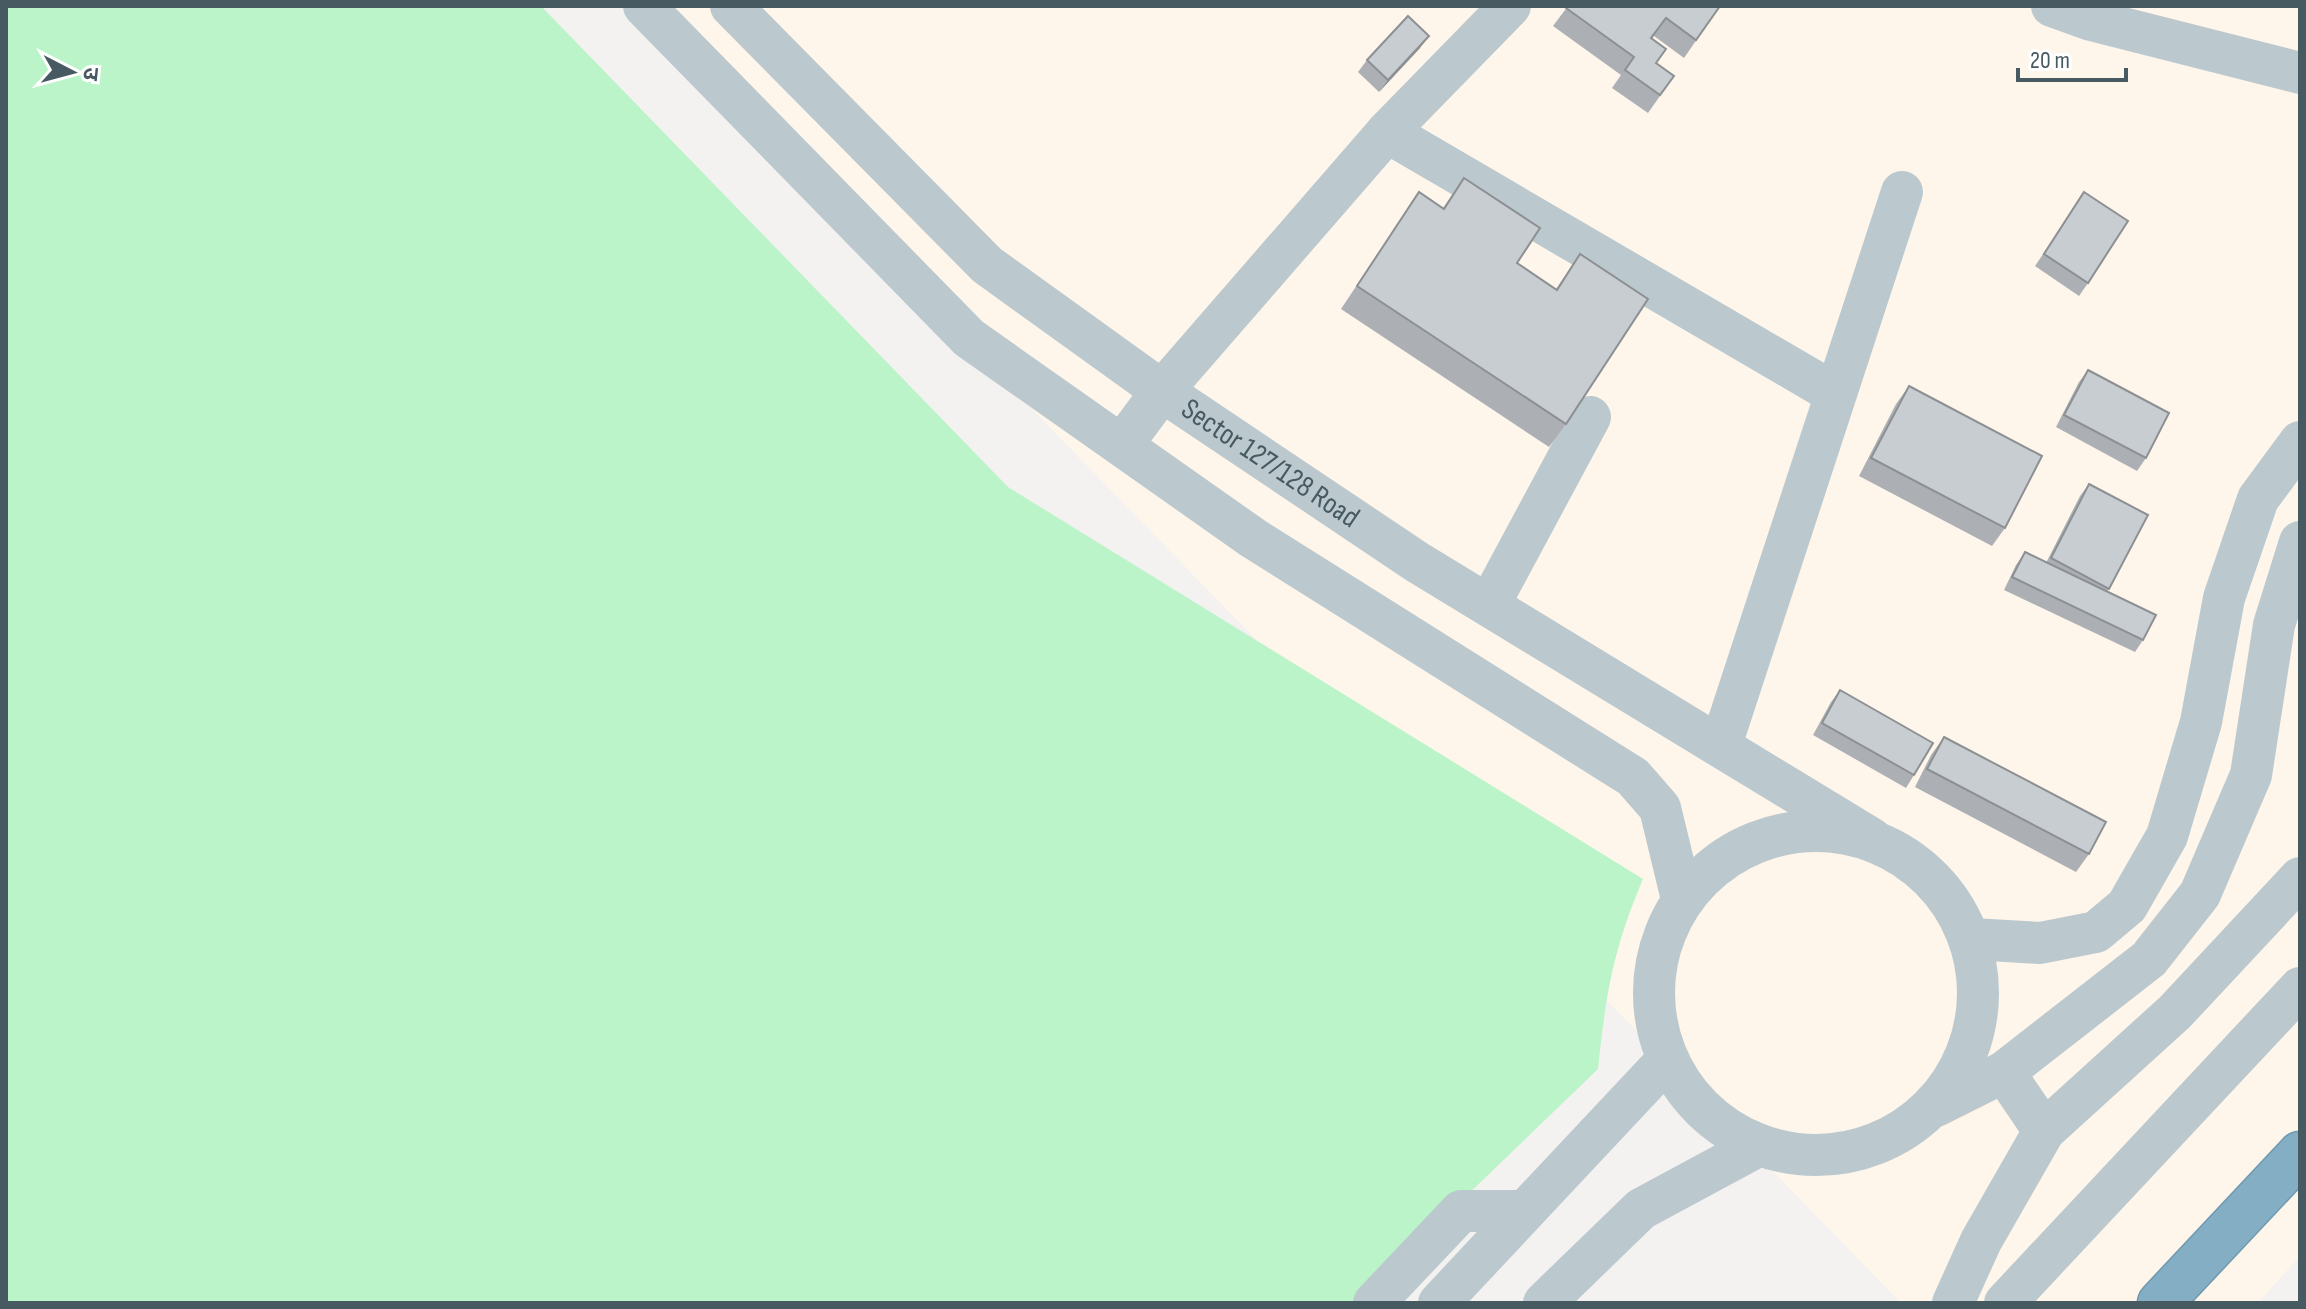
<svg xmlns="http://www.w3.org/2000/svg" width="2306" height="1309" font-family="'Sofia Sans Condensed','Noto Sans Devanagari',sans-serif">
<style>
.commercial{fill:#fef5eb}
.green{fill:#bcf4c9}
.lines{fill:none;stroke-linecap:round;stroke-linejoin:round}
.highway-casing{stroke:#6f99b0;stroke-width:47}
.minor{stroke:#bbc9cf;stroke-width:42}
.highway{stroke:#84aec4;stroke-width:44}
.wall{fill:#acb0b5}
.shaded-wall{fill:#8c9093}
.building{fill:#c8cdd2;stroke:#8c9093;stroke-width:2}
.labels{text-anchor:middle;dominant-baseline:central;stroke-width:6;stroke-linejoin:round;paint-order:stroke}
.street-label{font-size:30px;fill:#475961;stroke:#fff}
</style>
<rect width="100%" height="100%" fill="#f4f1f1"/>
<!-- commercial -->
<path class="commercial" d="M640 6H2300V1256L2258 1303H1901Z"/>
<!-- green -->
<path class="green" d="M6 6H541L1008 487 1643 879C1613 950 1606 993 1598 1069L1459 1203 1361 1303H6Z"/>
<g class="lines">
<defs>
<path id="highway" d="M2160 1303 2300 1154"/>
</defs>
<!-- highway casing -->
<use href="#highway" class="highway-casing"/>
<!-- minor -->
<g class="minor">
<path d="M644 6 969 338 1253 538 1633 777 1660 808 1682 899"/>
<path id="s1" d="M731 6 987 265 1162 391 1417 562 1872 839"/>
<path d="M2052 6 2091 20 2300 73"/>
<path d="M1387 132 1834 393"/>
<path d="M1122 445 1162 391 1387 132 1510 6"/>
<path d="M1489 605 1590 417"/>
<path d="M1721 745 1902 192"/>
<circle cx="1816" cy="993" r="162"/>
<path d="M1972 939 2040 943 2096 932 2127 906 2167 836 2201 722 2224 598 2258 499 2300 442"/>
<path d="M2004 1072 2044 1131"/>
<path d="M1936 1106 2004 1072 2149 959 2200 894 2251 775 2274 625 2300 542"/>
<path d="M1374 1303 1461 1211H1525"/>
<path d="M1439 1303 1667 1060"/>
<path d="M1544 1303 1641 1209 1758 1146"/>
<path d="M1953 1303 1981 1241 2044 1131 2175 1012 2300 878"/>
<path d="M2005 1303 2300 988"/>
</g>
<!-- highway -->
<use href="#highway" class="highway"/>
</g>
<!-- wall -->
<path class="wall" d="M1568 6H1720L1684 58 1654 36 1652 39 1656 63 1674 76 1648 113 1612 88 1621 75 1553 26Z
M1420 48 1379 92 1358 72 1367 60Z
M1464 178 1517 263 1556 289 1580 254 1566 424 1549 447 1341 309 1419 192 1443 208Z
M2076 205 2088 283 2079 296 2035 266Z
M2088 370 2146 458 2137 471 2056 427 2079 382Z
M1909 386 2005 528 1992 546 1859 476 1896 404Z
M2089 484 2109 589 2107 592 2143 640 2135 652 2004 590 2016 565 2025 552 2046 563 2080 496Z
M1840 690 1914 775 1906 788 1813 735 1831 702Z
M1944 737 2089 854 2076 872 1915 787 1931 755Z"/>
<!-- shaded-wall -->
<path class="shaded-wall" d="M1429 36 1420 48 1379 92 1388 80Z"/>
<!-- building -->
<path class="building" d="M1568 6H1720L1696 40 1666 18 1651 38 1666 49 1656 63 1674 76 1660 95 1625 70 1634 57 1566 8Z
M1408 16 1429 36 1388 80 1367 60Z
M1464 178 1540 228 1517 263 1557 290 1580 254 1648 299 1566 424 1357 286 1419 192 1444 209Z
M2084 192 2128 221 2088 283 2044 254Z
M2088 370 2169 413 2146 458 2064 415Z
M1909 386 2042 456 2005 528 1871 458Z
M2089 484 2148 515 2109 589 2051 558Z
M2025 552 2156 615 2143 640 2012 577Z
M1840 690 1933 743 1914 775 1822 723Z
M1944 737 2106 822 2089 854 1927 769Z"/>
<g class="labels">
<!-- street labels -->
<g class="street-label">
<text stroke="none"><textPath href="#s1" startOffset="710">Sector 127/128 Road</textPath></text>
</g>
</g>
<!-- border -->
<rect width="2306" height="1309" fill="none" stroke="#475961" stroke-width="16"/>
<!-- north arrow -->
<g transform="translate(72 72) rotate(96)" stroke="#ffffff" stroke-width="6" paint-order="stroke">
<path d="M0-6L14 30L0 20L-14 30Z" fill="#475961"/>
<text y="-12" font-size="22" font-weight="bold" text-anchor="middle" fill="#475961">उ</text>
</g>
<!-- scale -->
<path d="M2018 68v12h108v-12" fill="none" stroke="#475961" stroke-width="4"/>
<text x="2030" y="68" font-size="24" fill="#475961" stroke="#ffffff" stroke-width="6" paint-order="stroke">20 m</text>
</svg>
